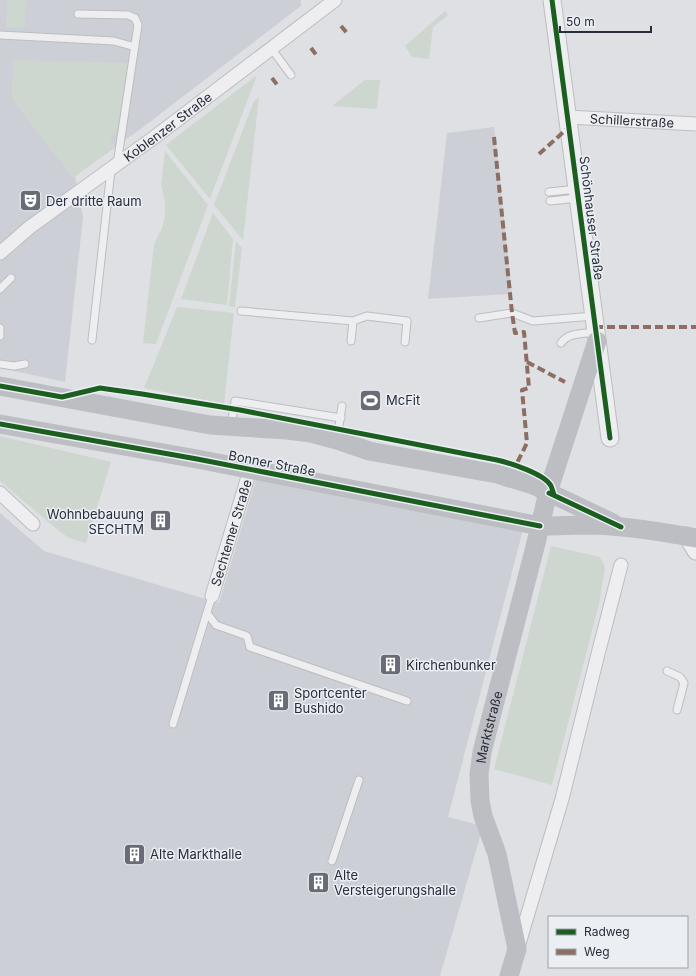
<svg xmlns="http://www.w3.org/2000/svg" width="696" height="976" font-family="Inter,sans-serif">
<style>
.built{fill:#cdcfd6}
.green{fill:#ced7cf}
.lines{fill:none;stroke-linecap:round;stroke-linejoin:round}
.service-casing{stroke:#bcbec1;stroke-width:9}
.minor-casing{stroke:#bcbec1;stroke-width:15}
.tertiary-casing{stroke:#bcbec1;stroke-width:19}
.service{stroke:#eeeef0;stroke-width:7}
.minor{stroke:#eeeef0;stroke-width:13}
.tertiary{stroke:#eeeef0;stroke-width:17}
.secondary{stroke:#bcbec3;stroke-width:19}
.quiet{stroke:#8d6e63;stroke-width:4;stroke-dasharray:8 4;stroke-linecap:butt}
.cycleway-casing{stroke:#ebeef3;stroke-width:8}
.cycleway{stroke:#1b5e20;stroke-width:5}
.labels{text-anchor:middle;dominant-baseline:central;stroke-width:3;stroke-linejoin:round;paint-order:stroke}
.street-label{font-size:13px;fill:#272d3b;stroke:#ebeef3}
.poi-label{font-size:13px;fill:#272d3b;stroke:#ebeef3;text-anchor:start}
</style>
<rect width="100%" height="100%" fill="#dee0e3"/>
<!-- built -->
<path class="built" d="M0 0H301V6L297 9 142 128 75 176 83 217 65 382 0 368Z
M494 127 512 294 428 299 447 133Z
M257 476 524 526 448 817 483 826 440 976H0V513L44 551 219 603Z"/>
<!-- green -->
<path class="green" d="M7 0H26L25 28 6 27Z
M445 11 448 15 433 27 429 59 412 57 405 46Z
M13 60 128 63 117 130 110 140 115 146 73 178 12 99Z
M257 75 210 199 166 145Z
M365 80H380L377 109 332 106Z
M259 97 243 240 214 205 254 101Z
M165 151 208 205 156 344 143 343 154 244 162 228 165 216V201L161 186Z
M213 213 233 239 227 305 181 299Z
M236 241 242 248 235 307 229 306Z
M177 307 234 313 224 404 144 388Z
M0 436 111 462 86 543 69 538 59 531 0 481Z
M551 546 600 557 605 567 599 604 552 785 494 769Z"/>
<g class="lines">
<defs>
<path id="service" d="M78 14 128 15 135 18 138 25 117 164
M0 35 114 41 135 47
M271 48 291 75
M549 192 577 189
M550 201 578 198
M0 289 11 278
M241 311 353 321 351 341
M479 318 512 313 533 321 594 316
M353 321 367 316 407 321 405 342
M0 328V336
M92 340 111 170
M561 343C569 332 583 334 595 332
M0 364 14 366 25 364
M231 425 235 401 341 418
M337 439 342 406
M207 613 216 625 247 636 250 647 407 701
M667 671 680 677 684 683 677 710
M173 724 212 596
M332 861 359 780"/>
<g id="minor">
<path id="s1" d="M568 117 696 124"/>
<path id="s2" d="M0 253 30 227 156 136 335 0"/>
<path d="M0 493 33 524"/>
<path id="s3" d="M212 596 250 470"/>
<path d="M518 947 562 799 598 654 621 565"/>
</g>
<path id="tertiary" d="M552 0 610 438
M687 536 696 551"/>
</defs>
<!-- service casing -->
<use href="#service" class="service-casing"/>
<!-- minor casing -->
<use href="#minor" class="minor-casing"/>
<!-- tertiary casing -->
<use href="#tertiary" class="tertiary-casing"/>
<!-- service -->
<use href="#service" class="service"/>
<!-- minor -->
<use href="#minor" class="minor"/>
<!-- tertiary -->
<use href="#tertiary" class="tertiary"/>
<!-- secondary -->
<g class="secondary">
<path d="M0 386 210 425 287 430 311 433 337 440 369 451 497 474 533 485 613 523"/>
<path d="M0 424 197 459 540 526C558 526 575 525 592 525 627 526 662 532 696 538"/>
<path id="s4" d="M509 976 517 949 497 854 483 816 480 801 479 774 482 752 536 543 548 492 597 341"/>
</g>
<!-- quiet -->
<path class="quiet" d="M341 26 347 33
M311 48 317 56
M272 78 278 86
M494 137 512 313 515 333 524 332 529 388 522 390 527 443 516 465
M539 154 569 127
M595 327H696
M527 362 565 382"/>
<defs>
<path id="cycleway" d="M552 0 610 438
M0 386 62 397 100 388 142 394 240 410 497 460C510 463 545 474 551 486 552 488 553 492 554 495
M0 424 197 459 540 526
M549 493 621 527"/>
</defs>
<!-- cycleway casing -->
<use href="#cycleway" class="cycleway-casing"/>
<!-- cycleway -->
<use href="#cycleway" class="cycleway"/>
</g>
<!-- icons -->
<defs>
<symbol id="theatre-square" viewBox="-11 -11 22 22"><rect x="-9" y="-9" width="18" height="18" rx="4" fill="#676c76" stroke="#ebeef3"/><path d="M-5-5.5Q0-4 5-5.5V0Q5 5 0 6Q-5 5-5 0ZM-3.3-2.5H-1v1.5H-3.3ZM1-2.5H3.3v1.5H1ZM-2.8 1Q0 5.5 2.8 1Z" fill="#fff"/></symbol>
<symbol id="stadium-square" viewBox="-11 -11 22 22"><rect x="-9" y="-9" width="18" height="18" rx="4" fill="#676c76" stroke="#ebeef3"/><path d="M0-5a6.5 5 0 1 0 0 10a6.5 5 0 1 0 0-10ZM-3.5-1.8h7v3.6h-7Z" fill="#fff"/></symbol>
<symbol id="building-square" viewBox="-11 -11 22 22"><rect x="-9" y="-9" width="18" height="18" rx="4" fill="#676c76" stroke="#ebeef3"/><path d="M-4-6H4V6H1V3H-1V6H-4ZM-2.5-4.3h1.7v1.8h-1.7ZM.8-4.3h1.7v1.8H.8ZM-2.5-1h1.7V.8h-1.7ZM.8-1h1.7V.8H.8Z" fill="#fff"/></symbol>
</defs>
<g fill-rule="evenodd">
<use href="#theatre-square" x="18" y="188" width="25" height="25"/>
<use href="#stadium-square" x="358" y="388" width="25" height="25"/>
<use href="#building-square" x="148" y="508" width="25" height="25"/>
<use href="#building-square" x="378" y="652" width="25" height="25"/>
<use href="#building-square" x="266" y="688" width="25" height="25"/>
<use href="#building-square" x="122" y="842" width="25" height="25"/>
<use href="#building-square" x="306" y="870" width="25" height="25"/>
</g>
<g class="labels">
<!-- street labels -->
<g class="street-label">
<text stroke="none"><textPath href="#s1" startOffset="64">Schillerstraße</textPath></text>
<text stroke="none"><textPath href="#s2" startOffset="210">Koblenzer Straße</textPath></text>
<text transform="translate(592 218) rotate(83)">Schönhauser Straße</text>
<text transform="translate(272 463) rotate(11)">Bonner Straße</text>
<text stroke="none"><textPath href="#s3" startOffset="66">Sechtemer Straße</textPath></text>
<text stroke="none"><textPath href="#s4" startOffset="256">Marktstraße</textPath></text>
</g>
<!-- poi labels -->
<g class="poi-label">
<text x="46" y="201">Der dritte Raum</text>
<text x="386" y="400">McFit</text>
<text x="144" y="514" text-anchor="end">Wohnbebauung<tspan x="144" dy="15">SECHTM</tspan></text>
<text x="406" y="665">Kirchenbunker</text>
<text x="294" y="693">Sportcenter<tspan x="294" dy="15">Bushido</tspan></text>
<text x="150" y="854">Alte Markthalle</text>
<text x="334" y="875">Alte<tspan x="334" dy="15">Versteigerungshalle</tspan></text>
</g>
</g>
<!-- legend -->
<rect x="548" y="916" width="140" height="52" fill="#ebeef3" stroke="#9da1a9"/>
<rect x="556" y="929" width="20" height="6" fill="#1b5e20" stroke="#9da1a9"/>
<text x="584" y="936" font-size="12" fill="#272d3b">Radweg</text>
<rect x="556" y="949" width="20" height="6" fill="#8d6e63" stroke="#9da1a9"/>
<text x="584" y="956" font-size="12" fill="#272d3b">Weg</text>
<!-- scale -->
<path d="M560 26v6h91v-6" fill="none" stroke="#272d3b" stroke-width="2"/>
<text x="566" y="26" font-size="12" fill="#272d3b" stroke="#ebeef3" stroke-width="3" paint-order="stroke">50 m</text>
</svg>
